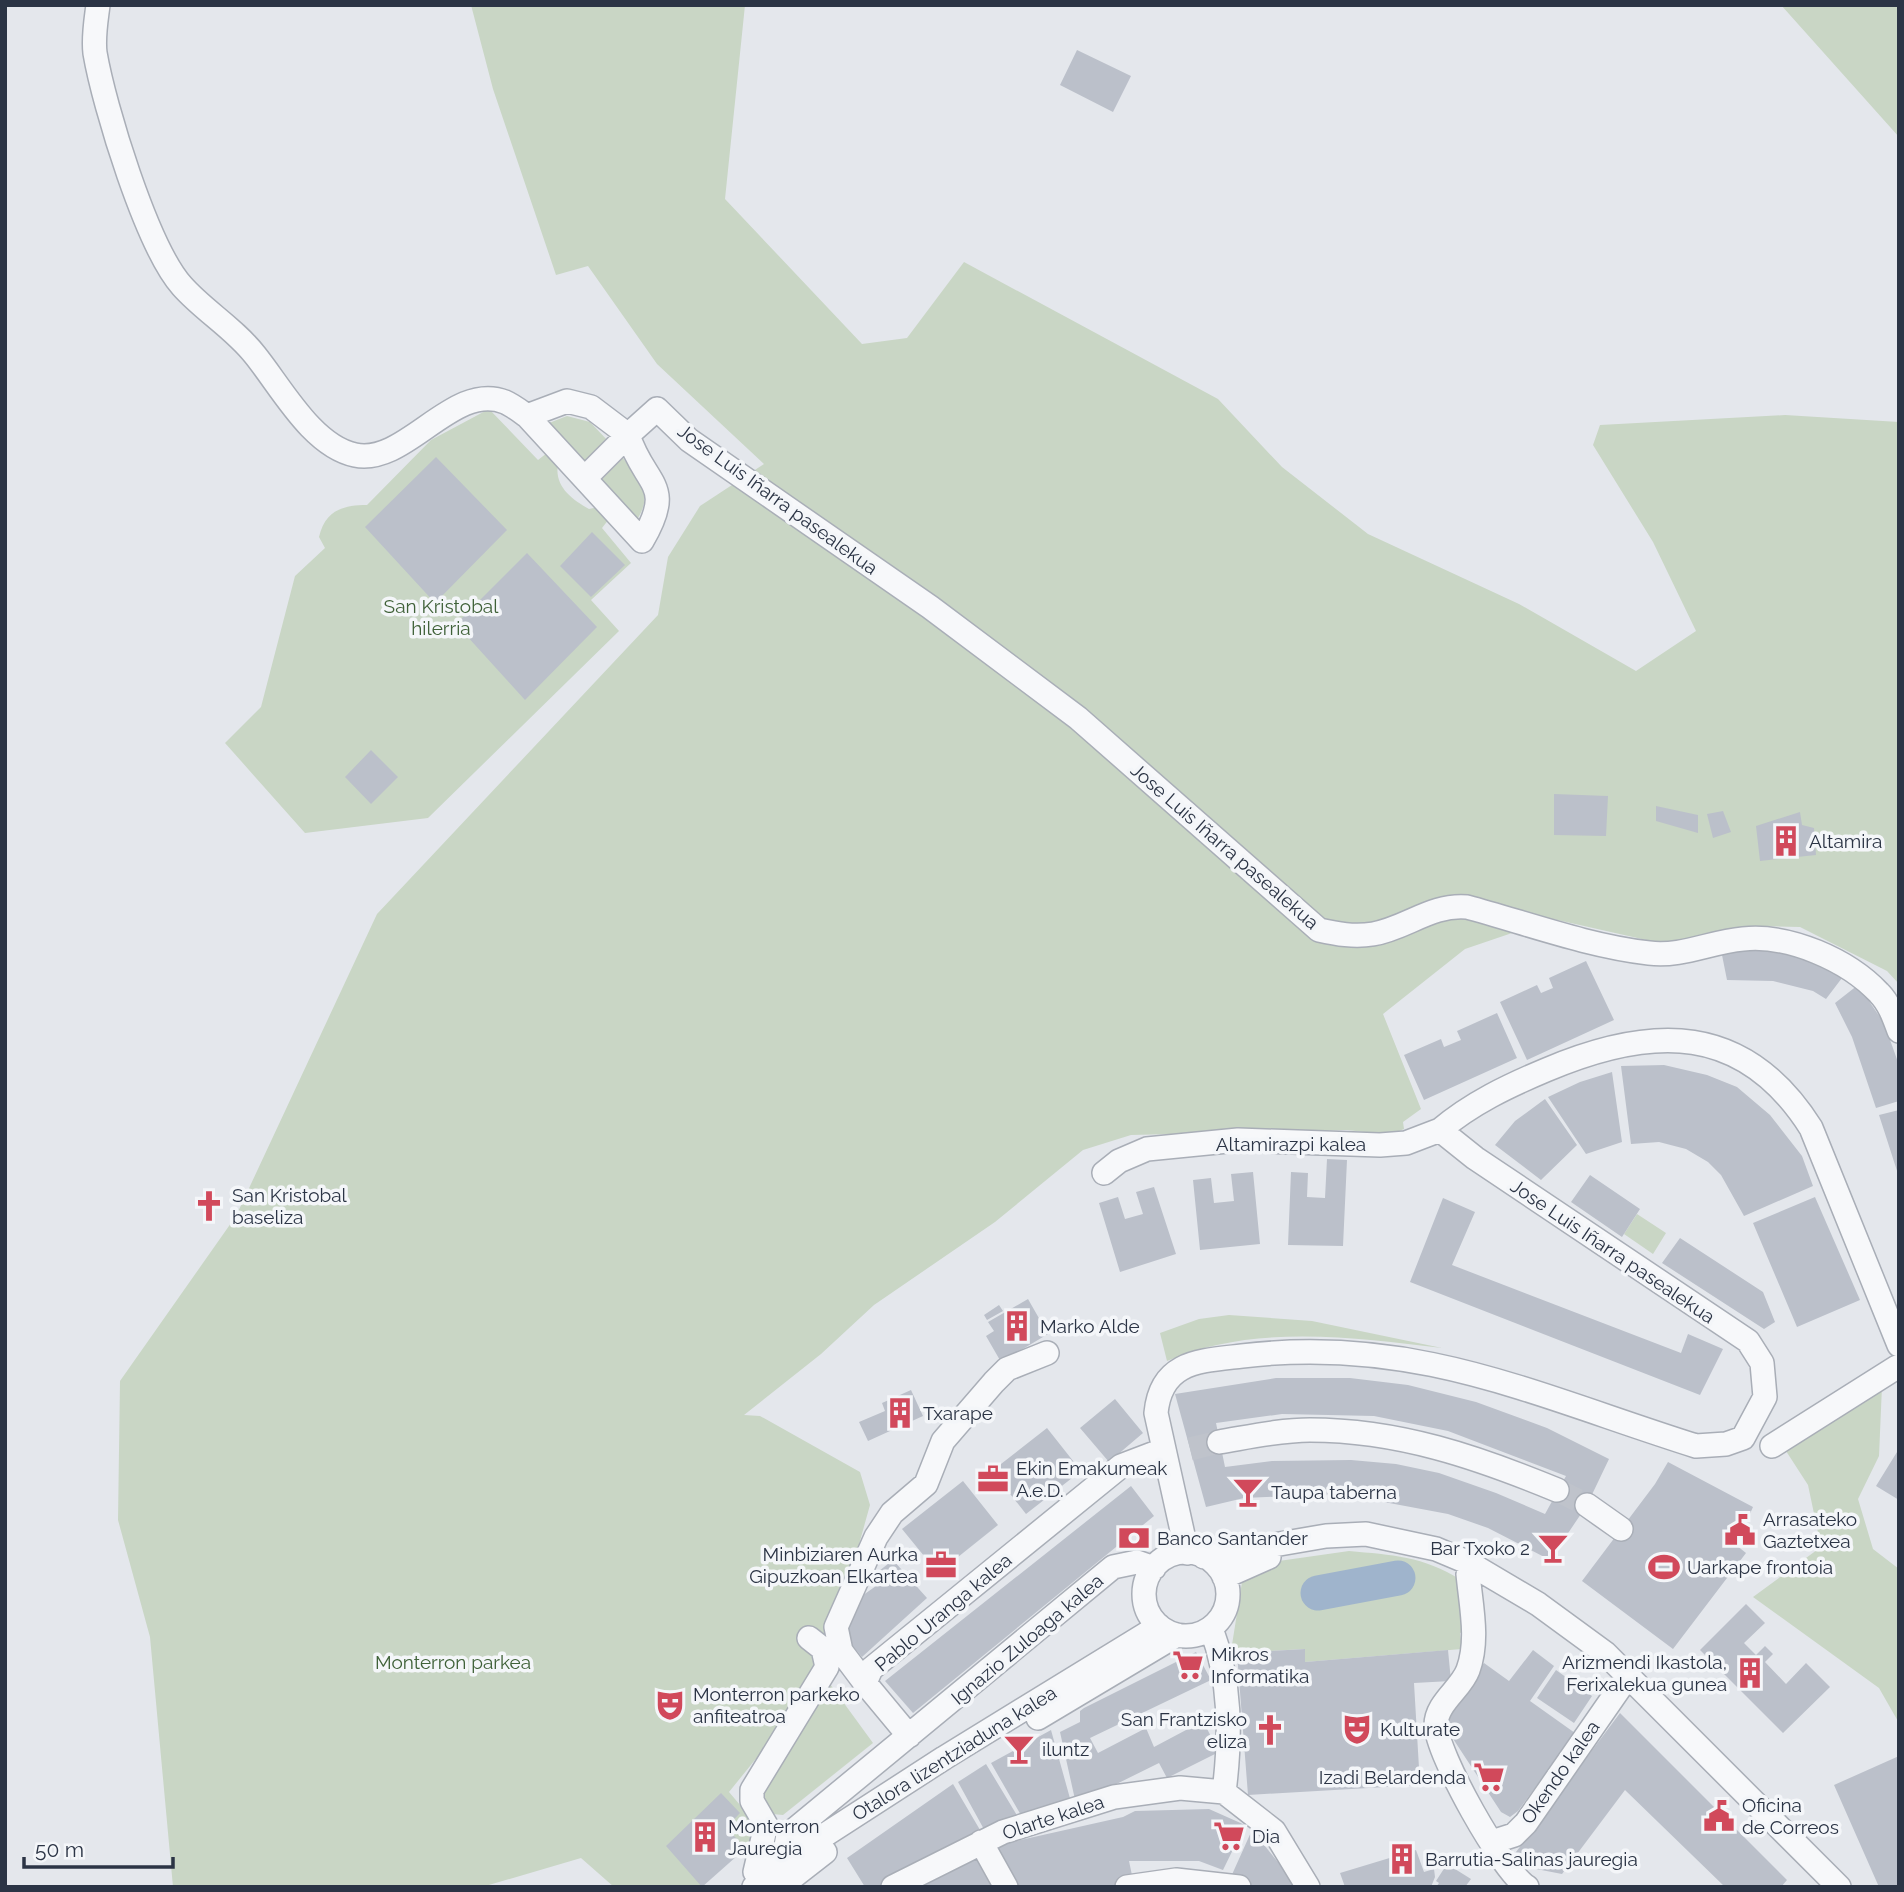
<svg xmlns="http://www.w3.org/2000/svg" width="1904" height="1892" font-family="Raleway,sans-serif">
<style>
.green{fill:#c9d6c5}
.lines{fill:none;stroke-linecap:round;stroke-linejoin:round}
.river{stroke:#9fb4cc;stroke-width:35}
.building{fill:#bbc0ca;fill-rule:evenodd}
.street-tunnel{stroke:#bfc3cb;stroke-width:23;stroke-dasharray:23 11;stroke-linecap:butt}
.street-casing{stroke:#a9aeb7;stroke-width:26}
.street{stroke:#f7f8fa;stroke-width:23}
.labels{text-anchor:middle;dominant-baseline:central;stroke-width:7;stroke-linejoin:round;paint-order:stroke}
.street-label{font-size:19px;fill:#2b3445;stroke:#f4f6f9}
.park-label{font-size:19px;fill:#3f6138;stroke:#f4f6f9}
.poi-label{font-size:19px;fill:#2b3445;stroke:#f4f6f9;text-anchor:start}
</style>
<rect width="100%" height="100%" fill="#e4e7ec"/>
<!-- green -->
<path class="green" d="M471 5H745L725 199 862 344 907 338 964 262 1218 399 1282 467 1368 534 1519 604 1636 671 1696 631 1653 542 1593 445 1600 425 1785 415 1899 422V984L1887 971 1800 927 1757 926 1701 937 1673 946 1553 919 1465 949 1383 1014 1421 1109 1403 1122 1404 1129 1390 1135 1347 1130 1131 1135 1083 1150 995 1222 874 1305 821 1354 744 1415 760 1416 860 1472 870 1505 822 1677 729 1792 762 1831 698 1887H614L581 1858 482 1887H173L150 1637 118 1520 120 1381 236 1216 377 914 658 615 668 557 700 506 764 464 657 364 588 266 556 275 493 89Z
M1781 5H1899V137Z
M489 409 538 460 547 453 558 464C554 486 571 499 589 509L598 507 609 519 602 528 631 563 591 600 619 631 428 818 305 833 225 743 261 707 295 576 325 548 319 537C325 511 342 505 367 505L431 440Z
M567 416 590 422 609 442 584 464 549 423Z
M623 458C640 482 654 491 637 520L601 480Z
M1637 1214 1666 1233 1653 1254 1624 1234Z
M1229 1315 1312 1321 1442 1348C1353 1337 1251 1324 1167 1361L1160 1333 1199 1319Z
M1882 1386 1879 1456 1858 1499 1873 1549 1899 1569V1723L1879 1688 1753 1597 1821 1547 1808 1485 1786 1451 1815 1419Z
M1349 1551C1392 1555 1423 1556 1461 1580L1466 1631 1460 1633 1462 1649 1305 1662 1304 1649 1237 1653 1231 1651 1242 1582 1249 1573 1264 1563Z
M830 1684 873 1743 783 1815 772 1814 761 1794Z"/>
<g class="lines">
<!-- river -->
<path class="river" d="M1318 1593 1398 1578"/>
</g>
<!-- building -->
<path class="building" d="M1077 50 1131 76 1113 112 1060 85Z
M436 457 507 530 435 603 365 527Z
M592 532 625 565 591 597 560 566Z
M527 553 597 627 525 700 456 624Z
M371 750 398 777 371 804 345 777Z
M1554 794 1608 796 1606 836 1554 835Z
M1656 806 1698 815V833L1656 821Z
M1723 811 1731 832 1713 838 1707 814Z
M1800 812 1802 825 1814 828 1816 855 1760 861 1756 826Z
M1775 948 1845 974 1826 999 1813 991 1773 981 1727 980 1721 950Z
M1586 961 1614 1020 1527 1060 1500 1002 1537 985 1541 993 1553 988 1549 978Z
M1858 985 1884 1023 1899 1065V1101L1876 1108 1852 1037 1835 1003Z
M1497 1013 1517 1058 1424 1100 1404 1055 1441 1039 1444 1047 1461 1040 1457 1031Z
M1664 1065 1707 1075 1737 1087 1770 1115 1802 1156 1813 1186 1744 1216 1721 1175 1708 1162 1686 1149 1659 1142 1631 1144 1621 1066Z
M1612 1072 1622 1142 1586 1154 1548 1097 1580 1082Z
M1545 1099 1577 1145 1541 1180 1495 1145 1515 1121Z
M1899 1110V1174H1898L1879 1115Z
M1327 1159 1347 1160 1343 1246 1288 1245 1291 1172 1308 1173 1307 1197 1325 1198Z
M1253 1172 1260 1244 1200 1250 1193 1180 1211 1178 1214 1203 1234 1201 1231 1174Z
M1590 1175 1640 1209 1622 1237 1571 1202Z
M1154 1187 1176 1254 1120 1272 1099 1203 1118 1197 1125 1219 1143 1214 1136 1192Z
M1815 1197 1860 1300 1797 1327 1753 1223Z
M1443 1198 1475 1212 1452 1265 1681 1353 1688 1334 1723 1349 1700 1395 1410 1282Z
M1680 1238 1763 1292 1775 1322 1764 1329 1662 1263Z
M1028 1299 1048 1334 1001 1362 986 1336 994 1331 988 1322Z
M999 1305 1003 1311 987 1320 984 1315Z
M1276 1378H1350L1408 1385 1476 1402 1547 1428 1609 1459 1587 1505 1550 1560 1488 1528 1448 1514 1341 1494 1244 1498 1206 1507 1175 1394ZM1282 1414 1374 1416 1448 1431 1566 1476 1545 1514 1496 1493 1439 1473 1396 1464 1351 1460 1272 1461 1225 1467 1216 1423Z
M911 1390 923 1416 868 1441 859 1422 885 1411 882 1403Z
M1115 1399 1143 1433 1109 1462 1080 1428Z
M1047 1428 1081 1471 1026 1514 992 1471Z
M1897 1452 1899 1454V1500L1876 1486Z
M1668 1462 1753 1507 1736 1545 1746 1553 1673 1649 1582 1581 1655 1484Z
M963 1481 998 1525 938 1573 902 1529Z
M1131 1486 1154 1516 913 1713 885 1681Z
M893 1560 927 1598 862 1657 844 1635 859 1598 876 1586 870 1578Z
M1746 1604 1765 1623 1744 1643 1756 1655 1765 1646 1773 1654 1765 1662 1786 1684 1806 1663 1830 1687 1783 1733 1700 1650Z
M1305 1649V1662L1448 1650 1451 1681 1414 1683 1420 1785 1248 1795 1237 1653Z
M1533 1650 1554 1666 1530 1701 1575 1733 1518 1811 1510 1817 1501 1812 1446 1728 1447 1708 1484 1663 1509 1681Z
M1196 1652 1211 1680 1090 1738 1098 1753 1146 1728 1154 1747 1203 1721 1219 1752 1167 1778 1159 1763 1076 1804 1060 1732 1080 1722V1711L1084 1708Z
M1556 1670 1592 1696 1574 1723 1537 1698Z
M1620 1713 1787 1880 1781 1887H1725L1625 1790 1562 1874 1531 1868 1516 1852Z
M1051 1730 1071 1802 1022 1817 991 1763Z
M1899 1756V1887H1879L1834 1785Z
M986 1764 1018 1817 986 1833 958 1782Z
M953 1784 983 1835 880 1887H865L847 1858Z
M721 1793 740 1813 726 1828 746 1848 702 1887 666 1846Z
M1209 1809 1245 1825 1223 1870 1199 1861H1129L1133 1880 1109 1887H1010L992 1850 1012 1842 1123 1817 1135 1811Z
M1252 1830 1285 1871 1296 1887H1254L1230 1879Z
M1416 1850 1424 1872 1434 1869 1435 1877 1431 1887H1345L1340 1873Z
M983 1852 1002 1887H918Z
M1447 1864 1471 1879 1465 1887H1436L1439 1883 1436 1881Z"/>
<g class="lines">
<!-- street-tunnel -->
<path class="street-tunnel" d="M1190 1449 1219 1442
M1557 1490 1587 1505"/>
<defs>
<path id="street" d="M98 5C96 21 93 37 95 53 104 106 147 247 182 286 204 311 234 328 255 355 281 387 312 446 355 455 406 466 453 381 505 402 512 405 520 411 527 416
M585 478 628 435C645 487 676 483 642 541L527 416 567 401 591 407 628 435 657 409 689 440 930 607 1078 718 1319 930C1337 934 1354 937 1373 934 1407 928 1431 904 1467 907 1526 923 1588 946 1649 953 1682 957 1710 942 1743 939 1789 934 1848 960 1879 993 1889 1003 1894 1017 1899 1031
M1104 1173 1119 1161 1147 1149 1238 1140 1380 1145 1406 1143 1440 1130
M1219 1442C1249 1437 1280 1430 1310 1430 1398 1430 1477 1457 1557 1490
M1772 1446 1897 1367
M1587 1505 1621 1529
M1144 1594a42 42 0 1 1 84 0a42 42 0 1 1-84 0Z
M1187 1553 1156 1413C1161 1361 1199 1361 1242 1356 1414 1335 1537 1396 1696 1446L1726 1444 1743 1438 1765 1397 1762 1363 1748 1341 1475 1158 1440 1130C1472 1103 1508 1086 1546 1070 1652 1025 1744 1022 1811 1128L1899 1345
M1204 1557 1326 1536 1366 1534 1436 1549 1467 1562 1538 1604 1605 1653 1839 1887
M1468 1574C1471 1606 1479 1640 1468 1670 1461 1689 1436 1703 1436 1725 1437 1755 1502 1871 1527 1887
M1224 1577 1269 1557
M1211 1628C1231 1681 1231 1737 1224 1792
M865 1683 841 1651 836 1627 876 1537 892 1513 926 1484 943 1441 994 1382 1007 1369 1047 1353
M1038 1718 1177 1635
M909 1736 865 1683 871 1669 1121 1466 1163 1450
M1224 1792 1274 1831 1308 1887
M981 1842 1006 1887
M1492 1842 1514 1835 1526 1823 1619 1689
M783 1862 788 1835 1113 1567 1137 1562 1154 1568
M755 1872 766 1825 752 1801V1790L827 1667 823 1649 809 1638
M754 1887 783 1862 944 1758 1159 1626
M780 1887 825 1852
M893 1887 1003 1832 1114 1797 1180 1788 1224 1792
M1127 1887 1176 1880 1239 1887"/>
</defs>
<!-- street casing -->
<use href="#street" class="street-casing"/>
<!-- street -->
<use href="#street" class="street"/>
</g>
<!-- icons -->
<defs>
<symbol id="building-bare" viewBox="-9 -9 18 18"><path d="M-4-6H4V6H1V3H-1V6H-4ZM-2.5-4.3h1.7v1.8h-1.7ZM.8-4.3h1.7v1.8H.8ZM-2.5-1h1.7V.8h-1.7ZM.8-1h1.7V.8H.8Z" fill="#d1495b" stroke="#f4f6f9" stroke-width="2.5" paint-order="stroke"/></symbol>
<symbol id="church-bare" viewBox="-9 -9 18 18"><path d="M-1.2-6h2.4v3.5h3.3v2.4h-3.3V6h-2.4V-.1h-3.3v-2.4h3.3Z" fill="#d1495b" stroke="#f4f6f9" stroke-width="2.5" paint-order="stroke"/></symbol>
<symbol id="office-bare" viewBox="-9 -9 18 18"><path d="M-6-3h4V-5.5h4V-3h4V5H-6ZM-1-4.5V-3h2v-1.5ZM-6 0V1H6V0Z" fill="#d1495b" stroke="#f4f6f9" stroke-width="2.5" paint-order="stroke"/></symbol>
<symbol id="bar-bare" viewBox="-9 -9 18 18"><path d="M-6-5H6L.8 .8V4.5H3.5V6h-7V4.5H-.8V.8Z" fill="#d1495b" stroke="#f4f6f9" stroke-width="2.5" paint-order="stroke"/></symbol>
<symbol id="civic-bare" viewBox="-9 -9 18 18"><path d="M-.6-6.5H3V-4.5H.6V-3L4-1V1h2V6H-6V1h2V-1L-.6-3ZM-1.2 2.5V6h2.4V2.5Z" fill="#d1495b" stroke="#f4f6f9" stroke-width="2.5" paint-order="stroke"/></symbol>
<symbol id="bank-bare" viewBox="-9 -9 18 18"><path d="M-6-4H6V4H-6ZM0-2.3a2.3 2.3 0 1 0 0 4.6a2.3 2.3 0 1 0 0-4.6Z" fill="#d1495b" stroke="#f4f6f9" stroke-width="2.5" paint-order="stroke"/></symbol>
<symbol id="stadium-bare" viewBox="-9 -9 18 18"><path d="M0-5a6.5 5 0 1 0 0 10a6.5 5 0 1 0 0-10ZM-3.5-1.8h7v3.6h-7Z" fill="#d1495b" stroke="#f4f6f9" stroke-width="2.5" paint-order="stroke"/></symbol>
<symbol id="supermarket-bare" viewBox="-9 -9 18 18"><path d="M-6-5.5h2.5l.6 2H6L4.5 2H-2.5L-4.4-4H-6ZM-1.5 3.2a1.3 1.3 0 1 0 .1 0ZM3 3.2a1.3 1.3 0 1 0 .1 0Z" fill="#d1495b" stroke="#f4f6f9" stroke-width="2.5" paint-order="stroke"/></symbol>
<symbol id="theatre-bare" viewBox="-9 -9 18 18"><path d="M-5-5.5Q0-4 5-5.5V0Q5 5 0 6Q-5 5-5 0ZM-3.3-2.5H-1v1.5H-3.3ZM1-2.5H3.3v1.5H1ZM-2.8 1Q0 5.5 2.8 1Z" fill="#d1495b" stroke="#f4f6f9" stroke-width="2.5" paint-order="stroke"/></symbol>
</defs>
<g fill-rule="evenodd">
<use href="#building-bare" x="1764" y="819" width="44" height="44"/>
<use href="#church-bare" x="187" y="1184" width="44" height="44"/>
<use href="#building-bare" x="995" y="1304" width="44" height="44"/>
<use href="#building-bare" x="878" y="1391" width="44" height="44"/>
<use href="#office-bare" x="971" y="1457" width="44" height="44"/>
<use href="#bar-bare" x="1226" y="1470" width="44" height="44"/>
<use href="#civic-bare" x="1718" y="1508" width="44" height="44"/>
<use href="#bank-bare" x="1112" y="1516" width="44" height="44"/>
<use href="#bar-bare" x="1531" y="1526" width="44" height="44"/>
<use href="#office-bare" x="919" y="1543" width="44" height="44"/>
<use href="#stadium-bare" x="1642" y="1545" width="44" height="44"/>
<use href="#supermarket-bare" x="1166" y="1643" width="44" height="44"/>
<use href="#building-bare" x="1728" y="1651" width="44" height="44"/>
<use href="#theatre-bare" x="648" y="1683" width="44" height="44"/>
<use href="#theatre-bare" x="1335" y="1707" width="44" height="44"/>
<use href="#church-bare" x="1248" y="1708" width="44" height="44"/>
<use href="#bar-bare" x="997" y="1727" width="44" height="44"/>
<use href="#supermarket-bare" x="1467" y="1755" width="44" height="44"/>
<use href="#civic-bare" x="1697" y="1794" width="44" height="44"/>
<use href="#supermarket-bare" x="1207" y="1814" width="44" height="44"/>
<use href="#building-bare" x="683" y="1815" width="44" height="44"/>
<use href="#building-bare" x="1380" y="1837" width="44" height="44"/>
</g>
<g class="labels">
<!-- street labels -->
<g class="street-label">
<text transform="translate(778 499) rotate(36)">Jose Luis Iñarra pasealekua</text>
<text transform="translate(1225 846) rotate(41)">Jose Luis Iñarra pasealekua</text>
<text x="1291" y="1144">Altamirazpi kalea</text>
<text transform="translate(1613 1251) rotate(34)">Jose Luis Iñarra pasealekua</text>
<text transform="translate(943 1612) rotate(-40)">Pablo Uranga kalea</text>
<text transform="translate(1027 1639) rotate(-40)">Ignazio Zuloaga kalea</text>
<text transform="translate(954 1753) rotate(-32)">Otalora lizentziaduna kalea</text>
<text transform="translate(1560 1772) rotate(-55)">Okendo kalea</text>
<text transform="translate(1053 1817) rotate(-18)">Olarte kalea</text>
</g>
<!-- park labels -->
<g class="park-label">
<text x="441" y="606">San Kristobal<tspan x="441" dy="22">hilerria</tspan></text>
<text x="453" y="1662">Monterron parkea</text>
</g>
<!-- poi labels -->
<g class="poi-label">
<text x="1809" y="841">Altamira</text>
<text x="232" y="1195">San Kristobal<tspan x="232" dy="22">baseliza</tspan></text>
<text x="1040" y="1326">Marko Alde</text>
<text x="923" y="1413">Txarape</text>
<text x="1016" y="1468">Ekin Emakumeak<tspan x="1016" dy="22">A.e.D.</tspan></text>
<text x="1271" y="1492">Taupa taberna</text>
<text x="1763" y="1519">Arrasateko<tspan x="1763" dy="22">Gaztetxea</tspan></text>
<text x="1157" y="1538">Banco Santander</text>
<text x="1530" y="1548" text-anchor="end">Bar Txoko 2</text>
<text x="918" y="1554" text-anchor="end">Minbiziaren Aurka<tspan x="918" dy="22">Gipuzkoan Elkartea</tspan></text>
<text x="1687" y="1567">Uarkape frontoia</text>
<text x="1211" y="1654">Mikros<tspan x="1211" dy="22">Informatika</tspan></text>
<text x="1727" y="1662" text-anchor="end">Arizmendi Ikastola,<tspan x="1727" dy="22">Ferixalekua gunea</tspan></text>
<text x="693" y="1694">Monterron parkeko<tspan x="693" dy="22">anfiteatroa</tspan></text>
<text x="1247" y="1719" text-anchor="end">San Frantzisko<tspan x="1247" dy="22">eliza</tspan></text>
<text x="1380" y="1729">Kulturate</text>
<text x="1042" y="1749">iluntz</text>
<text x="1466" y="1777" text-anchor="end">Izadi Belardenda</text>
<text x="1742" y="1805">Oficina<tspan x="1742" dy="22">de Correos</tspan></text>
<text x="728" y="1826">Monterron<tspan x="728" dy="22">Jauregia</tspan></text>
<text x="1252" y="1836">Dia</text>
<text x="1425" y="1859">Barrutia-Salinas jauregia</text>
</g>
</g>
<!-- border -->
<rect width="1904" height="1892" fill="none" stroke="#2b3445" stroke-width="14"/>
<!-- scale -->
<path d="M24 1857v10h149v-10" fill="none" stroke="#2b3445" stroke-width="3.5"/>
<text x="35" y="1857" font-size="21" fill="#2b3445" stroke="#f4f6f9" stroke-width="5" paint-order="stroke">50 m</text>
</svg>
